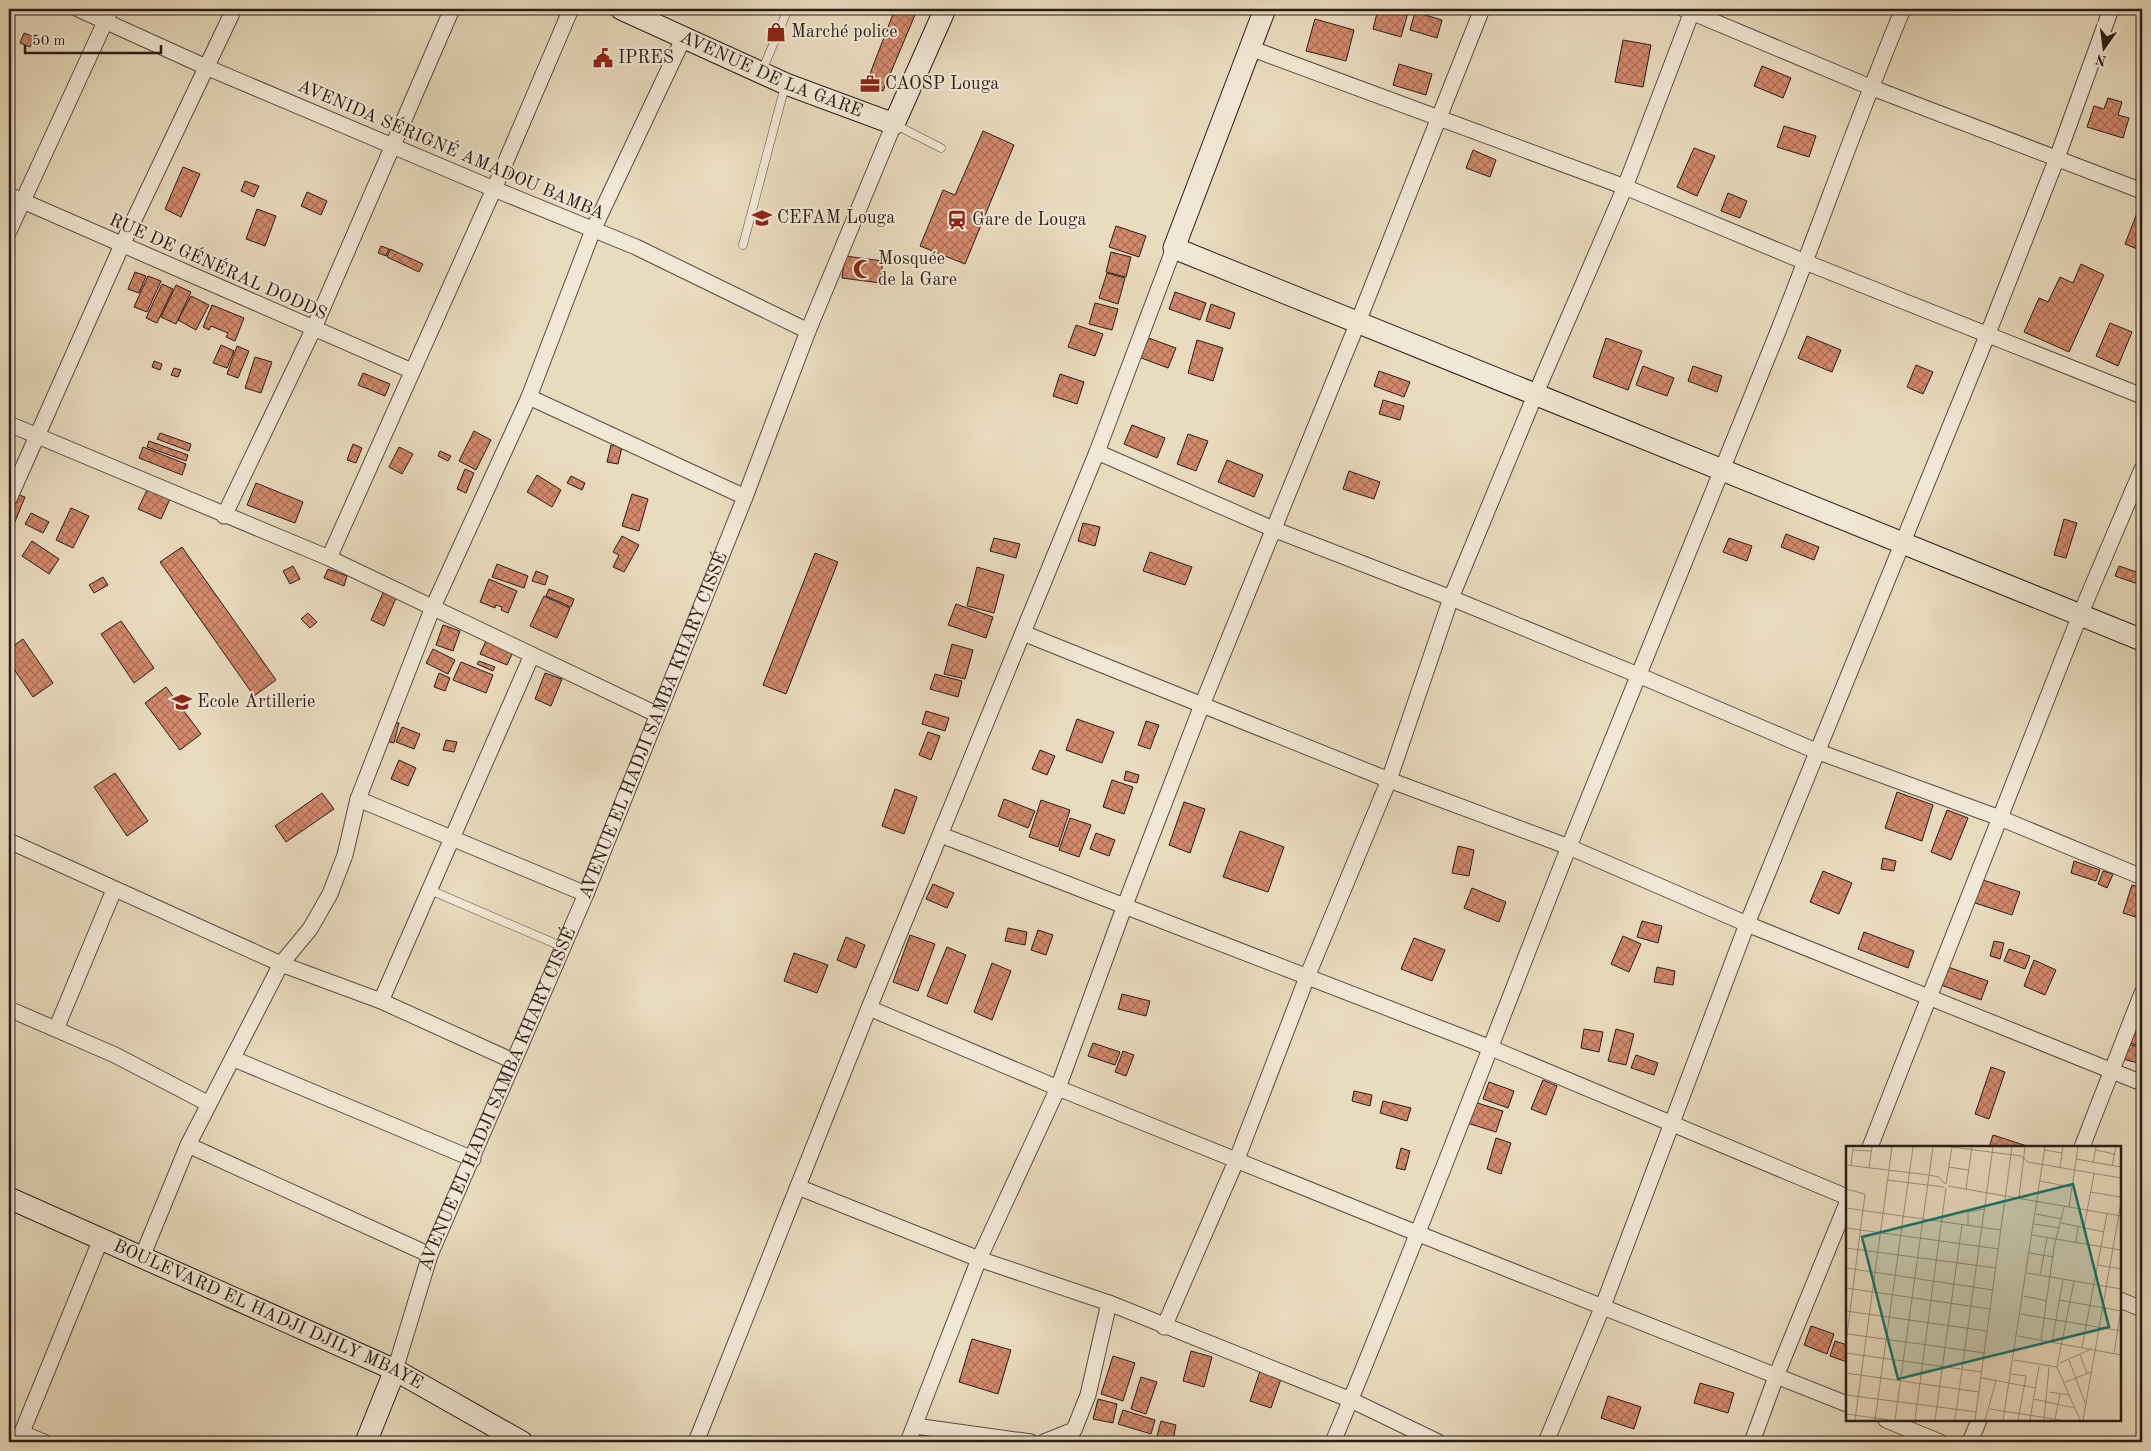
<svg xmlns="http://www.w3.org/2000/svg" width="2151" height="1451" font-family="'Old Standard TT',serif">
<style>
.building{fill:url(#building-cross-hatch);stroke:#2a1c16}
.lines{fill:none;stroke-linecap:round;stroke-linejoin:round}
.lane-casing{stroke:#5a4c40;stroke-width:9}
.street-casing{stroke:#5a4c40;stroke-width:17}
.secondary-casing{stroke:#2a1c16;stroke-width:23}
.lane{stroke:#f1e8d5;stroke-width:8}
.street{stroke:#f1e8d5;stroke-width:15}
.secondary{stroke:#f1e8d5;stroke-width:21}
.labels{text-anchor:middle;dominant-baseline:central;stroke-width:4;stroke-linejoin:round;paint-order:stroke}
.poi-label{font-size:18px;fill:#2a1c16;stroke:#f1e8d5;text-anchor:start}
.street-label{font-size:18px;fill:#2a1c16;stroke:#f1e8d5}
.inset-road{fill:none;stroke:#9d8f7b;stroke-width:1}
.view{fill:#0f766e;fill-opacity:0.15;stroke:#0f766e;stroke-width:2.5}
.inset-edge{fill:none;stroke:#2a1c16;stroke-width:2.5}
</style>
<defs>
<pattern id="building-cross-hatch" width="8" height="8" patternUnits="userSpaceOnUse" patternTransform="scale(1.25)"><rect width="8" height="8" fill="#d3896c"/><path d="M0 0l8 8M0 8l8-8" fill="none" stroke="#ab6f58"/></pattern>
</defs>
<rect width="100%" height="100%" fill="#e9dbbe"/>
<filter id="stains"><feTurbulence type="fractalNoise" baseFrequency=".004" numOctaves="4"/><feColorMatrix values="0 0 0 0 .2 0 0 0 0 .09 0 0 0 0 .02 0 0 0 .5 -.17"/></filter>
<radialGradient id="worn" r=".72"><stop offset=".6" stop-color="#630" stop-opacity="0"/><stop offset="1" stop-color="#630" stop-opacity=".3"/></radialGradient>
<!-- building -->
<path class="building" d="M895 9H901L915 15 883 91 866 84Z
M1378 9H1409L1401 37 1373 29Z
M1415 12 1442 20 1437 38 1410 30Z
M1315 19 1354 30 1346 61 1306 51Z
M24 33 34 37 30 47 20 43Z
M1623 40 1651 45 1643 87 1615 82Z
M1399 64 1432 74 1426 95 1393 85Z
M1762 66 1791 78 1783 98 1754 86Z
M2108 98 2122 102 2118 115 2129 118 2123 138 2087 127 2094 106 2104 109Z
M1784 126 1816 136 1809 157 1777 147Z
M983 131 1014 145 965 264 920 246 943 190 955 195Z
M1694 148 1715 156 1697 196 1677 187Z
M1473 150 1496 160 1490 177 1466 168Z
M183 167 200 174 181 217 165 209Z
M245 181 259 186 254 197 241 191Z
M307 192 327 201 321 215 301 206Z
M1728 193 1747 201 1740 218 1721 211Z
M257 209 276 216 265 246 246 239Z
M2137 213 2142 215V251L2125 244Z
M1116 226 1146 236 1139 257 1109 247Z
M381 246 389 249 386 256 378 253Z
M390 249 423 264 419 272 387 257Z
M1111 252 1131 257 1126 277 1106 272Z
M845 256 883 261 880 283 842 278Z
M2081 264 2104 275 2069 352 2024 332 2039 298 2048 302 2060 277 2073 283Z
M135 272 146 276 139 293 128 289Z
M1107 273 1125 278 1118 304 1099 298Z
M148 276 161 281 147 312 134 307Z
M162 284 173 289 157 323 146 318Z
M176 285 191 292 176 324 161 317Z
M1175 292 1206 303 1200 320 1169 309Z
M191 296 209 305 196 330 178 320Z
M1095 303 1118 309 1112 330 1089 324Z
M1211 304 1235 313 1230 329 1206 321Z
M212 305 244 318 235 341 226 337 228 333 211 326 209 330 203 327Z
M2110 323 2132 332 2118 366 2096 356Z
M1076 325 1103 334 1095 356 1068 347Z
M1143 336 1176 348 1168 368 1136 356Z
M1807 336 1841 350 1832 372 1798 358Z
M1606 338 1642 351 1628 390 1593 377Z
M1197 340 1223 348 1213 381 1188 373Z
M221 345 234 351 227 368 213 363Z
M237 346 249 351 238 378 227 374Z
M255 357 272 362 261 393 245 388Z
M154 361 162 364 160 370 152 367Z
M1916 365 1933 372 1923 394 1907 387Z
M1643 366 1674 378 1667 396 1636 385Z
M1693 366 1722 376 1717 392 1688 381Z
M174 368 181 370 178 377 171 375Z
M1379 371 1410 382 1404 397 1374 386Z
M363 373 390 384 385 396 358 385Z
M1060 374 1084 382 1077 404 1053 396Z
M1383 400 1404 406 1400 420 1379 414Z
M1132 425 1165 438 1157 458 1124 444Z
M474 431 491 440 476 470 459 461Z
M160 433 191 444 189 451 157 439Z
M1188 434 1208 441 1196 471 1177 464Z
M149 441 188 455 186 461 147 447Z
M353 444 362 448 356 463 347 460Z
M611 445 622 447 618 464 607 462Z
M143 447 186 464 182 475 139 458Z
M399 447 413 454 402 474 389 467Z
M440 451 451 456 448 461 438 456Z
M1227 460 1263 475 1254 497 1218 482Z
M465 469 474 473 466 493 457 489Z
M1349 471 1380 482 1374 499 1343 489Z
M537 475 561 490 552 507 527 492Z
M571 476 585 483 582 490 567 483Z
M256 483 303 502 295 523 247 505Z
M147 490 170 499 161 519 138 509Z
M13 493 25 497 14 524 9 522V504Z
M632 494 648 499 639 531 622 526Z
M71 508 89 516 73 548 56 540Z
M31 513 49 522 43 533 25 524Z
M2064 519 2077 523 2066 558 2054 555Z
M1083 523 1100 527 1095 546 1078 541Z
M1786 534 1819 547 1814 560 1781 547Z
M622 536 639 545 624 572 613 567 619 555 613 552Z
M994 538 1020 544 1016 558 990 551Z
M1729 538 1752 546 1747 561 1723 552Z
M32 541 59 559 49 574 22 556Z
M182 547 276 680 254 696 160 562Z
M1150 552 1192 567 1185 585 1143 571Z
M815 553 838 562 786 694 763 685Z
M497 564 528 576 524 588 492 577Z
M293 566 300 579 290 584 283 571Z
M2119 566 2142 574 2141 585 2115 576Z
M977 567 1004 575 994 613 967 606Z
M328 569 347 576 344 586 324 578Z
M536 571 548 576 545 585 532 581Z
M103 577 108 585 94 593 89 585Z
M489 579 517 591 508 613 501 610 502 607 496 605 495 608 480 602Z
M549 589 574 599 571 607 546 596Z
M383 593 396 598 384 626 371 620Z
M544 596 570 608 557 638 530 626Z
M956 604 993 617 986 638 948 625Z
M308 613 317 622 310 628 301 619Z
M121 621 154 668 134 683 101 634Z
M443 625 460 631 453 651 436 645Z
M23 639 53 683 33 697 9 662V649Z
M486 641 513 652 507 665 480 654Z
M952 644 973 650 965 679 944 674Z
M433 649 455 660 448 674 426 663Z
M479 661 495 667 493 671 477 664Z
M461 662 493 675 486 693 453 680Z
M439 673 450 678 445 691 434 687Z
M545 673 562 679 551 706 535 699Z
M935 674 962 681 958 697 930 689Z
M166 687 201 734 180 750 145 703Z
M926 711 949 718 945 731 922 724Z
M1077 719 1114 732 1102 763 1066 750Z
M1146 721 1159 725 1150 749 1138 745Z
M391 722 399 723 394 743 386 741Z
M402 727 420 734 414 749 396 742Z
M928 732 940 736 931 760 919 755Z
M446 740 457 742 454 752 443 750Z
M1040 750 1055 756 1047 775 1032 769Z
M399 760 416 768 408 786 391 779Z
M1126 771 1139 775 1137 783 1124 780Z
M115 773 148 821 127 836 94 787Z
M1112 780 1133 787 1124 814 1103 807Z
M895 789 917 797 904 834 882 826Z
M1897 792 1933 805 1922 841 1885 828Z
M322 793 334 809 286 842 275 826Z
M1004 799 1035 811 1028 828 998 816Z
M1041 800 1070 810 1058 847 1029 837Z
M1184 802 1205 809 1190 853 1169 845Z
M1947 810 1968 818 1951 860 1931 852Z
M1070 818 1091 825 1079 857 1059 850Z
M1240 831 1284 847 1268 892 1223 877Z
M1096 833 1115 840 1109 856 1090 849Z
M1458 846 1474 850 1469 876 1452 873Z
M1883 858 1896 861 1894 871 1881 869Z
M2074 861 2100 870 2096 881 2071 873Z
M1823 871 1852 883 1839 914 1810 902Z
M2103 871 2113 874 2107 888 2098 884Z
M1980 879 2020 892 2012 915 1972 902Z
M933 884 954 893 947 908 926 899Z
M2132 885 2142 888V907L2139 918 2123 913Z
M1472 888 1506 902 1499 922 1464 908Z
M1642 921 1662 926 1658 943 1637 937Z
M1008 928 1027 932 1025 945 1005 941Z
M1038 930 1053 935 1046 955 1031 950Z
M1864 932 1914 951 1908 968 1858 949Z
M910 935 935 944 918 991 893 982Z
M1623 936 1641 944 1629 972 1611 964Z
M846 937 865 945 856 968 837 960Z
M1414 938 1445 950 1432 981 1401 969Z
M1994 941 2004 943 2000 959 1990 956Z
M947 947 966 955 947 1004 927 996Z
M2009 949 2030 956 2025 969 2004 961Z
M794 953 828 965 817 993 784 981Z
M2034 960 2056 970 2045 995 2024 986Z
M992 963 1011 971 992 1020 974 1012Z
M1657 967 1675 971 1673 985 1654 982Z
M1948 967 1988 981 1981 1000 1941 985Z
M1122 994 1150 1001 1146 1016 1118 1009Z
M1584 1029 1603 1032 1599 1052 1581 1048Z
M1616 1029 1634 1034 1626 1065 1608 1061Z
M2133 1032 2142 1035V1047L2130 1043Z
M1093 1043 1120 1052 1115 1065 1088 1056Z
M2127 1044 2142 1048V1064L2123 1059Z
M1123 1051 1134 1055 1126 1076 1115 1072Z
M1636 1055 1658 1063 1654 1075 1631 1068Z
M1991 1067 2005 1072 1989 1119 1975 1114Z
M1543 1080 1557 1086 1546 1115 1531 1109Z
M1489 1082 1514 1091 1508 1108 1483 1099Z
M1354 1091 1372 1095 1370 1106 1352 1101Z
M1383 1101 1411 1108 1407 1121 1380 1113Z
M1471 1101 1503 1111 1496 1132 1464 1122Z
M1993 1135 2030 1147H1989Z
M1496 1138 1511 1143 1501 1174 1487 1169Z
M1401 1148 1410 1151 1405 1170 1396 1168Z
M1811 1326 1834 1334 1827 1354 1804 1345Z
M972 1339 1011 1350 998 1394 959 1382Z
M1835 1341 1847 1345V1362L1830 1356Z
M1191 1351 1212 1357 1204 1387 1183 1381Z
M1113 1356 1135 1363 1123 1401 1101 1394Z
M1260 1371 1281 1379 1271 1408 1250 1401Z
M1141 1377 1157 1382 1146 1414 1131 1409Z
M1700 1383 1734 1393 1728 1413 1694 1403Z
M1608 1396 1641 1407 1634 1429 1601 1418Z
M1098 1399 1117 1404 1113 1423 1093 1419Z
M1123 1410 1155 1420 1151 1434 1118 1424Z
M1161 1421 1176 1425 1173 1440 1157 1436Z
M1088 1437 1110 1441V1442H1087Z"/>
<g class="lines">
<defs>
<path id="lane" d="M762 71 788 9
M894 124 941 148
M743 245 785 86
M430 890 563 947"/>
<g id="street">
<path d="M78 9 206 67 494 189 636 247 808 331"/>
<path d="M1684 9 1870 87 2142 191"/>
<path d="M1250 48 1625 187 1805 262 2142 396"/>
<path d="M9 195 412 371"/>
<path d="M9 231 111 9"/>
<path d="M529 397 745 497"/>
<path d="M9 424 329 558 656 714"/>
<path d="M1097 452 1273 529 1451 598 1638 675 1816 751 2000 818 2142 877"/>
<path d="M9 499 122 245 234 9"/>
<path d="M224 516 313 330 452 9"/>
<path d="M329 558 494 189 571 9"/>
<path d="M1023 633 1389 780 1569 847 1747 924 2142 1083"/>
<path d="M358 799 586 894"/>
<path d="M941 835 1491 1048 1847 1197"/>
<path d="M9 841 281 964 381 1001 513 1061"/>
<path d="M381 1001 532 655"/>
<path d="M869 1008 1058 1088 1419 1234 1847 1404"/>
<path d="M9 1009 115 1055 209 1104"/>
<path d="M56 1029 114 890"/>
<path d="M234 1059 473 1159"/>
<path d="M188 1145 430 1255"/>
<path d="M1870 1147 2080 615 2142 469"/>
<path d="M2082 1147 2142 993"/>
<path d="M798 1187 979 1259 1109 1303 1351 1400 1438 1442"/>
<path d="M142 1257 188 1145 281 964 310 929 330 894 345 855 358 799 433 607 529 397 593 230 684 37"/>
<path d="M2120 1300 2142 1309"/>
<path d="M1164 1327 1237 1159 1307 977 1389 780 1451 598 1536 393 1625 187 1693 9"/>
<path id="s1" d="M395 1370 430 1255 586 894 745 497 808 331 894 124"/>
<path d="M1886 1420 1940 1442"/>
<path d="M915 1426 1031 1442"/>
<path d="M22 1433 44 1442"/>
<path d="M18 1442 101 1239"/>
<path d="M696 1442 869 1008 1097 452 1174 248"/>
<path d="M908 1442 979 1259 1058 1088 1125 905 1202 705 1358 322 1482 9"/>
<path d="M1044 1442 1074 1430 1088 1395 1109 1303"/>
<path d="M1333 1442C1416 1244 1491 1044 1570 844 1638 674 1709 505 1777 334 1820 226 1858 116 1903 9"/>
<path d="M1546 1442 1603 1306 1747 924 1987 336 2057 158 2111 9"/>
<path d="M1752 1442 1777 1374 1847 1203"/>
<path d="M1970 1442 1979 1420"/>
</g>
<g id="secondary">
<path id="s2" d="M621 9 786 84 894 124 945 9"/>
<path d="M1265 9 1174 248 2142 640"/>
<path id="s3" d="M9 1198 395 1370 522 1442"/>
<path d="M366 1442 395 1370"/>
</g>
</defs>
<!-- lane casing -->
<use href="#lane" class="lane-casing"/>
<!-- street casing -->
<use href="#street" class="street-casing"/>
<!-- secondary casing -->
<use href="#secondary" class="secondary-casing"/>
<!-- lane -->
<use href="#lane" class="lane"/>
<!-- street -->
<use href="#street" class="street"/>
<!-- secondary -->
<use href="#secondary" class="secondary"/>
</g>
<!-- icons -->
<defs>
<symbol id="shop-bare" viewBox="-9 -9 18 18"><path d="M-5-2.5h2.3a2.7 3.5 0 0 1 5.4 0H5L5.5 6h-11ZM-1.5-2.5h3a1.5 2.3 0 0 0-3 0Z" fill="#8f2418" stroke="#f1e8d5" stroke-width="2.5" paint-order="stroke"/></symbol>
<symbol id="civic-bare" viewBox="-9 -9 18 18"><path d="M-.6-6.5H3V-4.5H.6V-3L4-1V1h2V6H-6V1h2V-1L-.6-3ZM-1.2 2.5V6h2.4V2.5Z" fill="#8f2418" stroke="#f1e8d5" stroke-width="2.5" paint-order="stroke"/></symbol>
<symbol id="office-bare" viewBox="-9 -9 18 18"><path d="M-6-3h4V-5.5h4V-3h4V5H-6ZM-1-4.5V-3h2v-1.5ZM-6 0V1H6V0Z" fill="#8f2418" stroke="#f1e8d5" stroke-width="2.5" paint-order="stroke"/></symbol>
<symbol id="university-bare" viewBox="-9 -9 18 18"><path d="M0-5L7-2L0 1L-7-2ZM-4 1L0 2.5L4 1V4Q0 6-4 4Z" fill="#8f2418" stroke="#f1e8d5" stroke-width="2.5" paint-order="stroke"/></symbol>
<symbol id="station-bare" viewBox="-9 -9 18 18"><path d="M-3-6H3Q5-6 5-4V2Q5 4 3 4L4.5 6H3L1.5 4h-3L-3 6H-4.5L-3 4Q-5 4-5 2V-4Q-5-6-3-6ZM-3.5-4v3h7v-3ZM-3.5 1v1.5H-2V1ZM2 1v1.5H3.5V1Z" fill="#8f2418" stroke="#f1e8d5" stroke-width="2.5" paint-order="stroke"/></symbol>
<symbol id="mosque-bare" viewBox="-9 -9 18 18"><path d="M3.5-4.9A6 6 0 1 0 3.5 4.9A5 5 0 1 1 3.5-4.9Z" fill="#8f2418" stroke="#f1e8d5" stroke-width="2.5" paint-order="stroke"/></symbol>
<symbol id="school-bare" viewBox="-9 -9 18 18"><path d="M0-5L7-2L0 1L-7-2ZM-4 1L0 2.5L4 1V4Q0 6-4 4Z" fill="#8f2418" stroke="#f1e8d5" stroke-width="2.5" paint-order="stroke"/></symbol>
</defs>
<g fill-rule="evenodd">
<use href="#shop-bare" x="762" y="18" width="28" height="28"/>
<use href="#civic-bare" x="589" y="44" width="28" height="28"/>
<use href="#office-bare" x="856" y="70" width="28" height="28"/>
<use href="#university-bare" x="748" y="204" width="28" height="28"/>
<use href="#station-bare" x="943" y="206" width="28" height="28"/>
<use href="#mosque-bare" x="849" y="255" width="28" height="28"/>
<use href="#school-bare" x="168" y="688" width="28" height="28"/>
</g>
<g class="labels">
<!-- poi labels -->
<g class="poi-label">
<text x="791" y="32">Marché police</text>
<text x="618" y="58">IPRES</text>
<text x="885" y="84">CAOSP Louga</text>
<text x="777" y="218">CEFAM Louga</text>
<text x="972" y="220">Gare de Louga</text>
<text x="878" y="259">Mosquée<tspan x="878" dy="21">de la Gare</tspan></text>
<text x="197" y="702">Ecole Artillerie</text>
</g>
<!-- street labels -->
<g class="street-label">
<text stroke="none"><textPath href="#s2" startOffset="164">AVENUE DE LA GARE</textPath></text>
<text transform="translate(451 150) rotate(23)">AVENIDA SÉRIGNÉ AMADOU BAMBA</text>
<text transform="translate(218 267) rotate(24)">RUE DE GÉNÉRAL DODDS</text>
<text stroke="none"><textPath href="#s1" startOffset="695">AVENUE EL HADJI SAMBA KHARY CISSÉ</textPath></text>
<text stroke="none"><textPath href="#s1" startOffset="290">AVENUE EL HADJI SAMBA KHARY CISSÉ</textPath></text>
<text stroke="none"><textPath href="#s3" startOffset="284">BOULEVARD EL HADJI DJILY MBAYE</textPath></text>
</g>
</g>
<!-- overview -->
<g transform="translate(1846 1146)">
<rect width="275" height="275" fill="#e9dbbe"/>
<path class="inset-road" d="M106 1 175 10 182 16 275 32M7 4 25 5M198 4 216 7M250 4 268 8M230 13 275 21M247 17 250 1M0 19 83 29 93 31 99 38M5 20 7 1M266 20 270 1M103 21 122 24M214 21 217 1M23 22 26 1M41 34 98 41M194 35 225 41M100 38 106 1M102 40 275 70M0 43 19 48 0 197M120 43 126 1M244 46 275 51M173 51 179 1M223 61 232 1M0 62 155 84M190 68 216 73M215 77 258 86M188 78 214 82M122 80V66L138 63M0 82 153 103M238 82 248 28M186 89 275 104M230 96 232 81M0 102 150 122M183 107 208 111M252 119 275 123M0 122 147 144M181 127 275 143M194 129 201 92M0 142 144 163M178 150 201 155M213 154 275 165M0 165 141 185M175 168 275 185M2 188 139 207M172 190 275 209M195 194 208 101 218 61M206 196 217 134M236 201 261 68M0 207 136 226M268 207 275 164M234 209 241 227M168 214 211 221 228 135M223 214 239 257M214 217 245 203M211 221 234 274M0 227 133 246M165 228 180 230 172 274M136 232 190 242M217 237 245 226M203 246 223 249M0 249 131 266M188 253 228 262M144 263 214 274M0 268 44 274M9 274 46 1M29 274 67 1M49 274 87 1M69 274 100 42M89 274 116 79M109 274 147 1M129 274 166 1M139 274 150 235M157 274 199 1M184 274 193 220M198 274 203 221M209 274 214 248M237 274 275 56"/>
<path class="view" d="M227 38 263 181 52 233 16 91Z"/>
<rect width="275" height="275" class="inset-edge"/>
</g>
<!-- margin -->
<rect width="2151" height="1451" fill="none" stroke="#e9dbbe" stroke-width="30"/>
<rect x="10" y="10" width="2131" height="1431" fill="none" stroke="#2a1c16" stroke-width="2.5"/>
<rect x="15" y="15" width="2121" height="1421" fill="none" stroke="#2a1c16"/>
<!-- north arrow -->
<g transform="translate(2104 48) rotate(194)" stroke="#f1e8d5" stroke-width="4" paint-order="stroke">
<path d="M0-4L9 19L0 12L-9 19Z" fill="#2a1c16"/>
<text y="-8" font-size="14" font-weight="bold" text-anchor="middle" fill="#2a1c16">N</text>
</g>
<!-- scale -->
<path d="M25 45v8h136v-8" fill="none" stroke="#2a1c16" stroke-width="2.5"/>
<text x="32" y="45" font-size="15" fill="#2a1c16" stroke="#f1e8d5" stroke-width="4" paint-order="stroke">50 m</text>
<rect width="100%" height="100%" filter="url(#stains)"/>
<rect width="100%" height="100%" fill="url(#worn)"/>
</svg>
